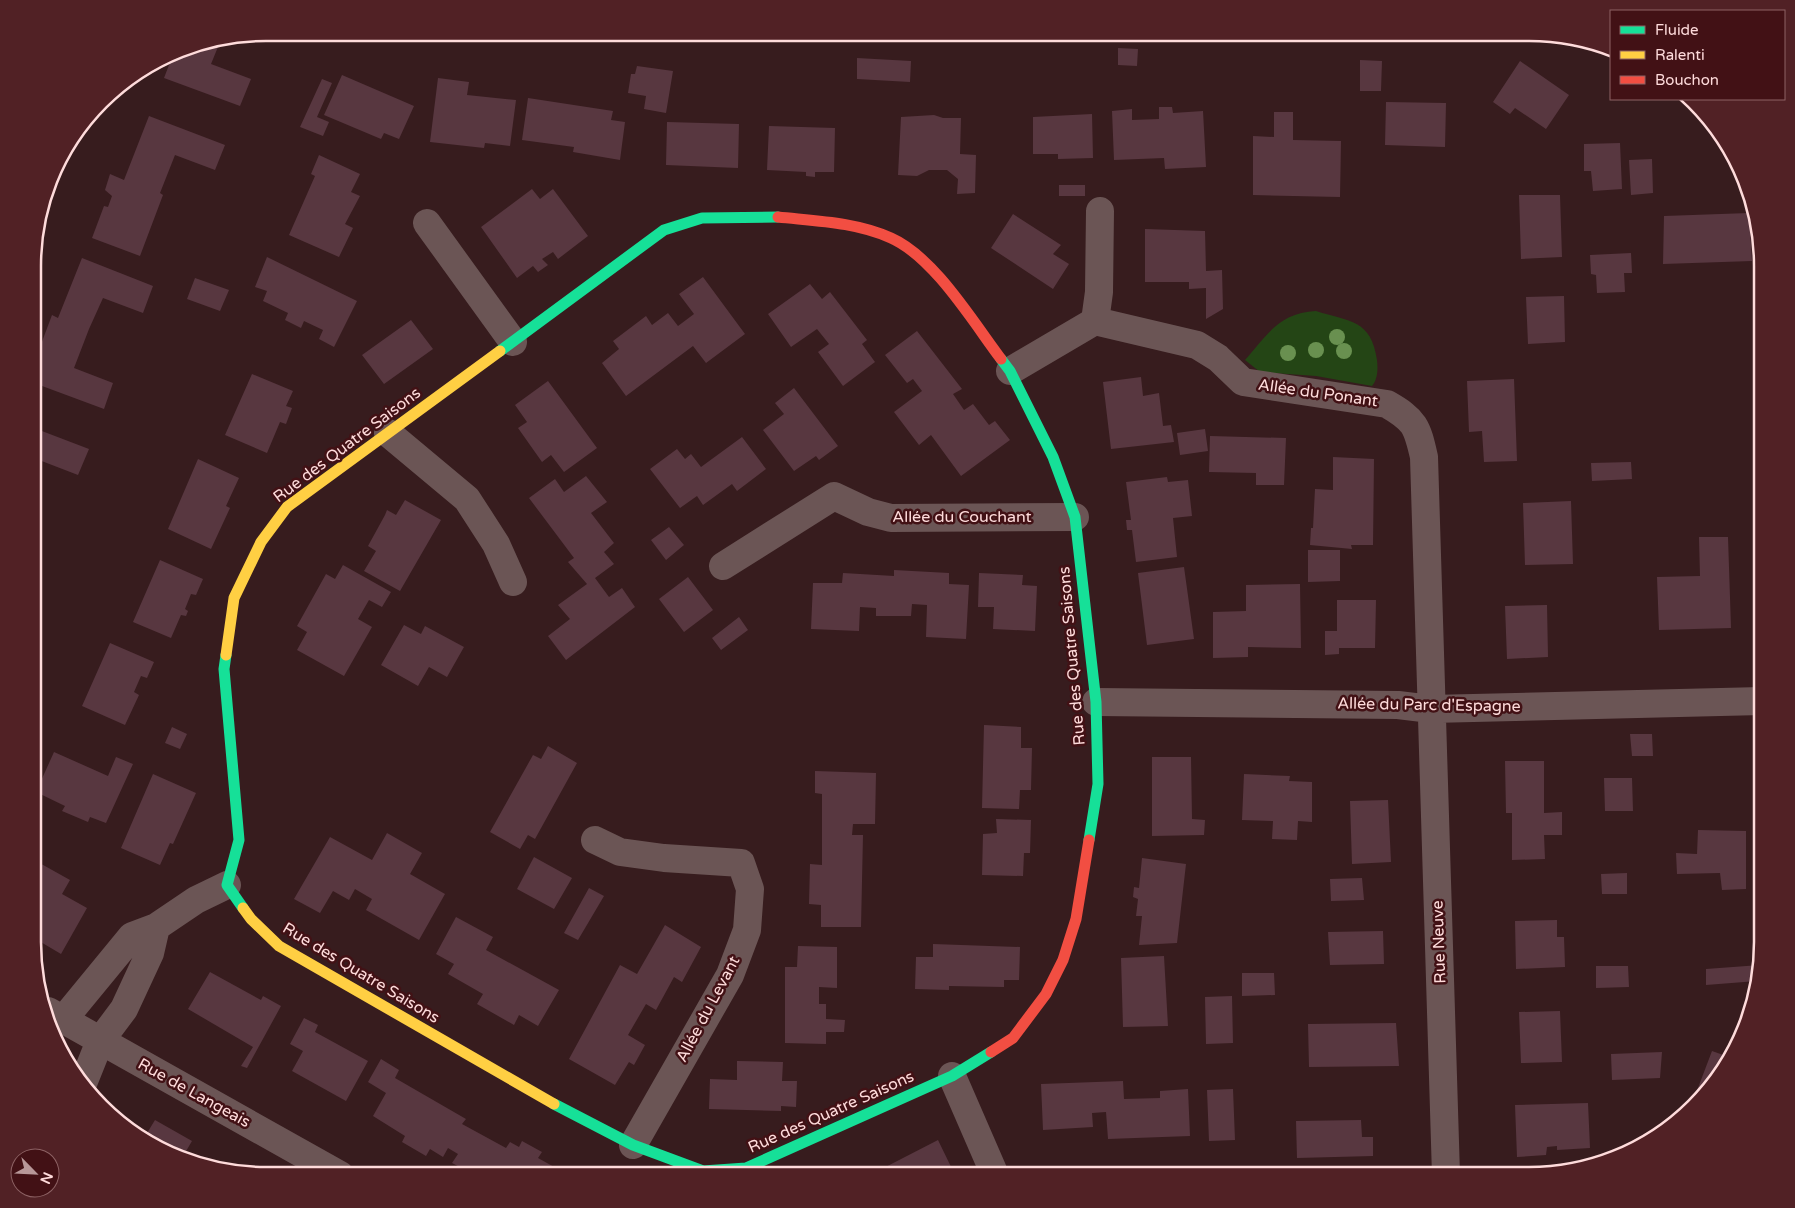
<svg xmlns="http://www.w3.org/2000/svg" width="1795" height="1208" font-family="'Varela Round',sans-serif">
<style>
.green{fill:#244515}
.building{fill:#583740}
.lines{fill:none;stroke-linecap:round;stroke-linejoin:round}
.street{stroke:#6b5555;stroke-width:28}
.fast{stroke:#16e098;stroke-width:11}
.slow{stroke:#ffcf43;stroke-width:11}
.jam{stroke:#f24e42;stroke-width:11}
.tree{fill:#699050}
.labels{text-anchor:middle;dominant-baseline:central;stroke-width:5;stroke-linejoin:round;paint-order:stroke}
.street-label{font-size:16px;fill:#fedbdb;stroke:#421115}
.rim{fill:none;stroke:#fedbdb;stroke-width:2.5}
</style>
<rect width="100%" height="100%" fill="#371c1e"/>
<!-- green -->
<path class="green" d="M1316 311C1350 322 1371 319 1377 360 1378 368 1378 379 1372 386L1316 376 1260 372 1245 360C1268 334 1279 313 1316 311Z"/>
<!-- building -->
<path class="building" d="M220 42 211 64 251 79 240 106 164 78 174 52Z
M1118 48 1138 49 1137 66 1118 65Z
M857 58 911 61 910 82 857 79Z
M1360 60 1382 61 1381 91H1360Z
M1520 61 1569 95 1546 129 1515 108 1510 114 1493 102Z
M637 66 673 71 666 113 644 109 646 96 628 93 631 74H635Z
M342 75 414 106 399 139 384 133 381 139 324 115Z
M438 78 469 82 467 95 516 100 510 146 485 143 484 148 430 142Z
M322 79 332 83 317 117 329 122 323 136 300 127Z
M528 98 613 111 611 120 625 122 620 160 573 152 574 147 522 140Z
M1386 102 1446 103 1445 147 1385 145Z
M1159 107H1172L1173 113 1203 111 1206 167 1165 169 1164 158 1114 160 1112 111 1132 109V120L1159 119Z
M1274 112H1293V140L1341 141 1340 197 1253 195V136L1274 137Z
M1092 114 1093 158 1058 159V154H1033V117Z
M934 115 943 118H961L960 154 976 155 975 193 957 194 958 179 947 170H929L917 176 898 175 901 117Z
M149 116 225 145 215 170 175 155 160 193 163 195 140 256 92 238 104 206 108 207 112 196 105 190 110 174 124 180Z
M667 122 739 124 738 168 666 165Z
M769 126 835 128 834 172H815V177L806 176V172L767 170Z
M1620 143 1622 189 1593 191 1591 171H1584V144Z
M319 155 360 174 351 192 360 196 345 224 353 228 339 257 289 235 315 176 311 174Z
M1652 159 1653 193 1631 195 1629 160Z
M1059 185H1085V196H1059Z
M532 189 540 199 553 189 588 236 558 259 553 252 542 259 548 265 538 272 533 266 517 278 481 227Z
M1519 195H1560L1562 257 1521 259Z
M1749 213 1752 261 1663 264 1664 216Z
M1013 214 1061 245 1053 254 1069 264 1053 289 991 248Z
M1145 229 1205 231 1206 271 1222 270 1223 309 1206 319V288L1189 289V282H1145Z
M1631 253 1632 273H1624L1625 292 1597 293 1596 275 1591 274 1590 255Z
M267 257 357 301 334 347 319 339 323 330 304 321 301 328 285 320 288 313 263 301 267 291 255 287Z
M82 258 153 286 143 313 103 298 89 329 74 368 113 383 104 409 34 383V363L52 315 58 318Z
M703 277 745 334 706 363 693 346 626 396 602 363 619 349 613 341 646 316 652 325 668 313 678 326 694 314 679 294Z
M195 278 229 290 220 311 187 299Z
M810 284 822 299 830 292 867 340 862 344 875 362 843 386 818 352 829 344 817 329 791 347 768 314Z
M1564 296 1565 342 1528 344 1526 297Z
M411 320 433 349 384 384 362 355Z
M917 331 962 389 953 394 964 410 973 404 989 425 995 421 1010 440 961 476 931 435 919 445 894 412 922 391 913 379 907 383 885 355Z
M252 374 293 391 286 406 292 408 286 424 280 422 267 453 225 435Z
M1141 377 1143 396 1159 393 1163 426 1171 425 1174 442 1111 449 1103 382Z
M1514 379 1517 461 1484 462 1482 431 1469 432 1467 381Z
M548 381 597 448 564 472 551 455 542 462 518 428 527 422 515 405Z
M794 388 838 446 819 460 816 456 794 471 763 430 784 414 775 403Z
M34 428 89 449 78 475 39 460 34 472Z
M1205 429 1208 451 1180 455 1177 433Z
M1210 436 1286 438 1284 485H1256V473L1209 472Z
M742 437 766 469 737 491 732 484 703 505 697 496 680 508 650 469 677 449 685 459 691 454 701 467Z
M1333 457 1374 459 1373 545H1351L1352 549 1310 545 1311 528H1313L1315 489 1333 490Z
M198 459 239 478 226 506 230 508 211 549 168 529Z
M1631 462 1632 479 1592 481 1591 463Z
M586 476 607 502 591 513 614 543 604 552 614 564 595 578 609 597 622 588 635 607 566 660 548 636 570 619 558 605 587 584 568 562 574 558 529 498 555 479 564 492Z
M1167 477 1168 482 1188 480 1192 516 1173 518 1177 557 1136 562 1132 530H1127L1126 520H1131L1126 482Z
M405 500 441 520 400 591 364 571 376 551 368 546 385 515 387 510 396 515Z
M1571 501 1573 564 1525 565 1523 503Z
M669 527 684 545 666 560 651 540Z
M1699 537H1728L1731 628 1659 630 1657 577 1700 576Z
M1308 550H1340V581L1308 582Z
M160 560 203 579 196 595 191 594 185 609 188 611 186 616 181 615 171 638 133 622Z
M343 565 391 592 382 607 369 600 358 619 372 627 344 676 297 650 307 632 297 626 326 574 335 579Z
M1184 567 1194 639 1147 645 1138 573Z
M894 570 949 573V584L969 585 966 639 926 637 927 605 912 604 911 616H876V608L860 607 859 631 811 629 813 583H842L843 573 894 576Z
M979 573 1023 575 1022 585 1037 586 1035 631 993 629 994 607H978Z
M688 577 713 610 684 632 659 599Z
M1300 584 1301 648 1248 647V657L1213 658V612L1246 611V585Z
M1337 600H1376L1375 648H1339V654L1325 655V631H1337Z
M1547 605 1548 657 1507 659 1505 606Z
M739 617 748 630 721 650 712 638Z
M404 625 421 634 425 626 464 647 447 677 429 667 418 686 381 665Z
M110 643 154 662 147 678 141 676 134 692 139 695 125 725 82 706Z
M984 725 1021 727V748H1032L1031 790H1020L1019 809 982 808Z
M172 727 187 734 180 749 165 743Z
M1630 734H1652L1653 756H1632Z
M548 746 577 763 535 839 528 835 520 849 490 832 533 755 541 759Z
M54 752 108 776 116 757 133 764 106 823 90 817 88 822 62 811 65 806 36 792Z
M1152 757H1191L1192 819 1205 820 1204 835 1152 836Z
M1505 761H1544V813L1562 812V835H1544L1545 859 1512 860V813H1506Z
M815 771 876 773 875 824H853L852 835H863L861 927H821V905L809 904 810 864 822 865V794L815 793Z
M153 774 196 793 173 844 170 843 160 865 121 848Z
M1244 774 1290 776 1289 781 1312 782V822L1298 821 1297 840 1272 839 1273 821 1242 820Z
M1604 778H1632L1633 811H1605Z
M1388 800 1391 862 1352 864 1350 801Z
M996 819 1031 820 1030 853H1024L1023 876 982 875 983 834 997 833Z
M1698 830 1746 831V889L1722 890 1720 873 1677 874 1676 853 1697 854Z
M387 833 422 853 410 874 445 894 419 940 366 910 372 899 355 889 349 900 333 891 320 913 294 899 330 837 372 860Z
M534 857 572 878 554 909 517 889Z
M1142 858 1186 864 1177 943 1139 945 1142 916H1136L1138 899 1133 897 1134 887 1139 888Z
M36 861 70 880 62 894 87 908 61 954 34 938Z
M1627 873V894H1602L1601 874Z
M1362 878 1364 900 1331 901 1330 879Z
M589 888 604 896 578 940 564 933Z
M456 917 493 937 486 950 559 990 538 1026 519 1015 514 1025 477 1004 483 994 448 974 454 964 436 954Z
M1557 920V937H1564L1565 967 1516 969 1515 921Z
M665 925 701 947 682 982 674 977 656 1010 646 1004 628 1035 645 1045 634 1065 629 1062 615 1085 569 1059 620 965 637 974Z
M1383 931 1384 964 1330 965 1328 932Z
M933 944 1020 947 1019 980H1004V987L949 986V990L915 989 916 957H933Z
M798 946 837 947V988L819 987V1004H826V1019L845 1020 844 1032H826V1044L785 1043V967H797Z
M1164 956 1168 1026 1123 1027 1121 958Z
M1760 965 1757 981 1706 985V969Z
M1596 966H1628L1629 987 1596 988Z
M210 972 261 1000 263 996 281 1006 247 1068 241 1066 253 1047 188 1009Z
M1242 973H1274L1275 995 1242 996Z
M1232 996 1233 1043 1206 1044 1205 997Z
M1560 1011 1562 1062 1521 1063 1519 1012Z
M304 1018 318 1025 315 1032 368 1061 346 1101 292 1071 303 1051 290 1044Z
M1396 1023 1399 1066 1309 1067 1308 1024Z
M1734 1042 1736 1043 1729 1057 1728 1056Z
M1712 1051 1729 1057 1714 1084 1693 1101Z
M1662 1052 1660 1078 1612 1080 1611 1054Z
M381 1059 399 1070 395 1078 466 1119 462 1124 506 1148 510 1142 519 1147 522 1141 542 1152 538 1158 565 1173 564 1175H475L452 1163 458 1154 448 1148 443 1157 430 1149 426 1156 402 1142 405 1136 373 1116 386 1093 368 1082Z
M737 1061 783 1062 782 1081H797L796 1107 781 1106V1111L709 1109 710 1079 737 1080Z
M1123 1081 1124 1099 1160 1098V1091L1188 1089 1190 1136 1108 1139 1106 1112 1092 1113 1093 1127 1043 1130 1041 1084Z
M1233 1089 1235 1140 1209 1141 1207 1090Z
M1588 1103 1590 1148 1557 1150V1146L1547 1147 1546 1155 1517 1157 1515 1105Z
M155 1120 192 1141 182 1158 144 1138Z
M1361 1120 1362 1137H1373V1156L1297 1158 1296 1121Z
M938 1140 955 1175H870Z
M239 1167 253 1175 236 1172Z
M1168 1171V1175H1135V1173Z"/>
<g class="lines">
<!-- street -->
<path class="street" d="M427 223 513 342
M1095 321 1099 292 1100 211
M1010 371 1095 321 1197 345 1218 358 1243 382 1387 404C1415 420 1417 426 1424 457L1446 1175
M388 433 467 499 496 544 513 582
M723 566 834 496 868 512 891 518 1075 517
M1096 702 1398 705 1431 709 1762 701
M595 840 620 852 664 858 741 863 750 889 747 930 730 975 633 1145
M48 1011 340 1175
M63 1020 132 936 156 927 196 900 227 885
M952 1076 995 1175
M84 1081 100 1041 124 1009 150 953 156 927"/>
<!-- fast -->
<path class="fast" d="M500 351 664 230 702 218 778 217
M1001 359 1010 371 1053 457 1075 517 1096 702 1098 784 1089 840
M226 655 224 669 239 840 227 885 243 908
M554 1104 633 1145 703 1171 746 1168 952 1076 991 1052"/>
<!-- slow -->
<path class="slow" d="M226 655 234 598 261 542 287 507 500 351
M243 908 251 919 279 946 554 1104"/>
<!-- jam -->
<path class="jam" d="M778 217C815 221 856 222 891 238 934 257 973 322 1001 359
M991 1052 1013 1038 1046 994 1063 960 1076 919 1089 840"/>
</g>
<!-- trees -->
<g class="tree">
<circle cx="1337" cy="337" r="8"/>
<circle cx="1316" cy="350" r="8"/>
<circle cx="1344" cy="351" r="8"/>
<circle cx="1288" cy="353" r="8"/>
</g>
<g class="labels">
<!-- street labels -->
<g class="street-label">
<text transform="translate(1318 393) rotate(8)">Allée du Ponant</text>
<text transform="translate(347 445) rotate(-37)">Rue des Quatre Saisons</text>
<text x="962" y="517">Allée du Couchant</text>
<text transform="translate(1072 656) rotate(-95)">Rue des Quatre Saisons</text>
<text transform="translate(1429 705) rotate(1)">Allée du Parc d'Espagne</text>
<text transform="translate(1439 942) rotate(-92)">Rue Neuve</text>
<text transform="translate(361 973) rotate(31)">Rue des Quatre Saisons</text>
<text transform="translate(708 1009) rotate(-62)">Allée du Levant</text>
<text transform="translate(194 1093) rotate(29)">Rue de Langeais</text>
<text transform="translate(831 1112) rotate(-24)">Rue des Quatre Saisons</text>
</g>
</g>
<!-- crop -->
<path d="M0 0H1795V1208H0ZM266 41H1529A225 225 0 0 1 1754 266V942A225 225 0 0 1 1529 1167H266A225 225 0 0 1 41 942V266A225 225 0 0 1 266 41Z" fill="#512125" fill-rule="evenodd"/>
<path class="rim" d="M266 41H1529A225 225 0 0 1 1754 266V942A225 225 0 0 1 1529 1167H266A225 225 0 0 1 41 942V266A225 225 0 0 1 266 41Z"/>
<!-- legend -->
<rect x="1610" y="10" width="175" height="90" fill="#421115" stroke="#8d6264"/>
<rect x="1620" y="26" width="25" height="8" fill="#16e098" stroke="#8d6264"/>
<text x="1655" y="35" font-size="15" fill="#fedbdb">Fluide</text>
<rect x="1620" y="51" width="25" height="8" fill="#ffcf43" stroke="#8d6264"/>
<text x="1655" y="60" font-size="15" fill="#fedbdb">Ralenti</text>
<rect x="1620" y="76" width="25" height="8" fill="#f24e42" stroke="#8d6264"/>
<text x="1655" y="85" font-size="15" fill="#fedbdb">Bouchon</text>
<!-- north arrow -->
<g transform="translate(35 1173) rotate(114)"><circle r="24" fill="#421115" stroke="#8d6264"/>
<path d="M0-4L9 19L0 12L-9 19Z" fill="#b89899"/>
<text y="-8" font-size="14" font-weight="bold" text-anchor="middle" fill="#fedbdb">N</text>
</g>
</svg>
